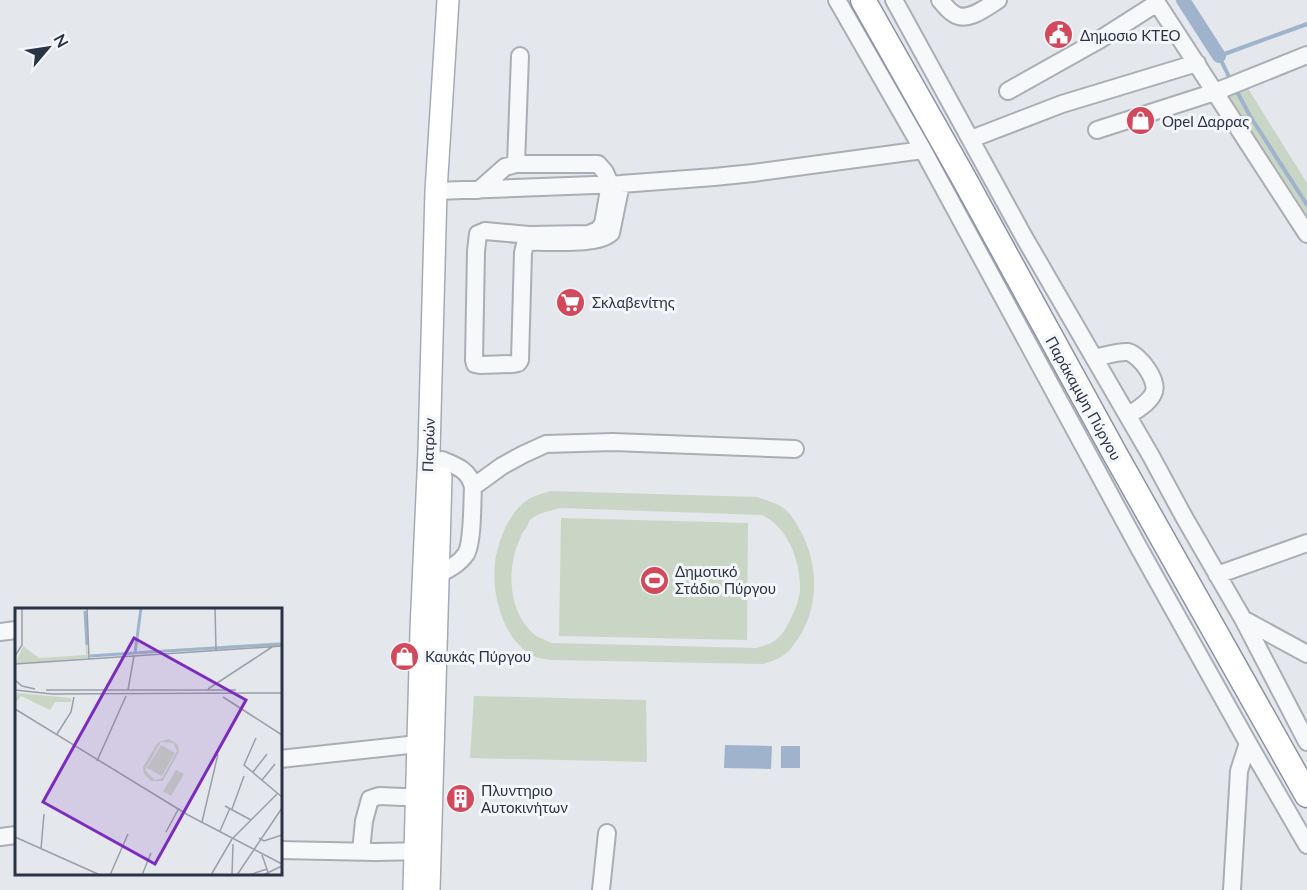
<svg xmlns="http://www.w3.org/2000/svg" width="1307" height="890" font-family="Lato,sans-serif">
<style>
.green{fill:#c9d6c5;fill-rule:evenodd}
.water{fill:#9fb4cc}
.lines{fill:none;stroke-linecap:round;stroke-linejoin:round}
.stream{stroke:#9fb4cc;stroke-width:4}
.canal{stroke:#9fb4cc;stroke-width:14}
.minor-casing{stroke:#a9aeb7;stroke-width:20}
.major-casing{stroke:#a3abb8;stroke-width:24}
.highway-casing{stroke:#8b94a3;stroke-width:27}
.minor{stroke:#f7f8fa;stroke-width:16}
.major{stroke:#fff;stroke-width:21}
.highway{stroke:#fff;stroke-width:24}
.labels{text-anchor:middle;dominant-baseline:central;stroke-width:6;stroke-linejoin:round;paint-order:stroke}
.poi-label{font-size:15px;fill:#2b3445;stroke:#f4f6f9;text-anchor:start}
.street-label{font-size:15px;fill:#2b3445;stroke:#f4f6f9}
.inset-river{fill:none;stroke:#9fb4cc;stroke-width:3}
.inset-road{fill:none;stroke:#9a9fa9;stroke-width:1.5}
.view{fill:#7b2cbf;fill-opacity:0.15;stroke:#7b2cbf;stroke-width:3}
.inset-edge{fill:none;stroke:#2b3445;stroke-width:3}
</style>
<rect width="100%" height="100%" fill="#e4e7ec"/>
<!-- green -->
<path class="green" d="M1244 82 1307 183V221L1230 100 1229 92Z
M551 491 757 497C767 501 779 503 787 511 792 516 796 523 800 530 818 562 820 605 799 637 795 642 792 648 788 652 781 658 772 661 763 664L552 660C546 659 539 659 534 656 503 641 491 594 495 562 498 542 507 518 522 504 531 496 540 494 551 491ZM560 508 762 515C788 527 801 562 800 590 799 600 795 611 790 620 787 627 782 635 777 639 771 644 763 646 756 648L552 643C547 641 540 638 535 635 506 611 506 563 523 532 526 529 528 524 530 520 537 513 550 511 560 508Z
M561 518 748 523 747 640 559 636Z
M474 696 646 700 647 762 470 758Z"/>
<!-- water -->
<path class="water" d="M725 745 772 746 771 769 724 768Z
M781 746H800V768H781Z"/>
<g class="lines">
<!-- stream -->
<path class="stream" d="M1231 81 1219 56 1307 24
M1235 88 1250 116 1307 205"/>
<!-- canal -->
<path class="canal" d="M1183 0 1219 56"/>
<defs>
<path id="minor" d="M837 0 923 150 1139 548 1248 743 1307 845
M894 0 1024 237 1151 456 1184 517 1243 619 1307 742
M940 0C944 5 949 11 954 14 967 23 987 7 998 0
M1155 0 1307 234
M1008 91 1099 40 1157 3
M1097 130 1215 92 1307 55
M971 139 1062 104 1197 63
M516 164 520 56
M479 190 505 167 516 164H598L605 172 610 184 603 224 598 230 589 234 529 235 485 231 478 234 476 251 474 360 475 364 480 365 513 364 518 363 520 360 523 253 525 244 530 242C549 241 597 246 611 233L621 184
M436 191 621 184 714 177 753 173 923 150
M1094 358C1105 356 1117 351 1128 352 1140 355 1160 382 1153 394 1149 403 1136 410 1128 416
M473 487 502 466 524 454 546 444 613 442 795 449
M439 574C449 569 459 564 466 554 473 542 472 503 473 487 469 470 457 466 442 460
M1217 575 1307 543
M1243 619 1307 654
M0 632 16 630
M280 759 418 744
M0 837 16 835
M280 850 375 852 427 851
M361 851 364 821 370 799 379 796 428 798
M601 890 607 833
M1232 890 1239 771 1248 743"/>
<path id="major" d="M414 890 421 630 429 451 436 191 448 0
M429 890 441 477"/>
<path id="highway" d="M863 0 962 175 1115 454 1307 795"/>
</defs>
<!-- minor casing -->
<use href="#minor" class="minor-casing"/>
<!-- major casing -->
<use href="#major" class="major-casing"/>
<!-- highway casing -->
<use href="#highway" class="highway-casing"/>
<!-- minor -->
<use href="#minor" class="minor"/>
<!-- major -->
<use href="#major" class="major"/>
<!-- highway -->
<use href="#highway" class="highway"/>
</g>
<!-- icons -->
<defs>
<symbol id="civic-disc" viewBox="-11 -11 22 22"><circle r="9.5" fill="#d1495b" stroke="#f4f6f9"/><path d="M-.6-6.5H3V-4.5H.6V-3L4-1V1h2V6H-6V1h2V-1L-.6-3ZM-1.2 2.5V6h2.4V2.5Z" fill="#fff"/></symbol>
<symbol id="shop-disc" viewBox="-11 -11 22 22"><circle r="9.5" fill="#d1495b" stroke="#f4f6f9"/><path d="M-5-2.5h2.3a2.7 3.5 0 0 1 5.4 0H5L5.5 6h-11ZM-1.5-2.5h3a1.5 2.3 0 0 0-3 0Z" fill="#fff"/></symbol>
<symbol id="supermarket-disc" viewBox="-11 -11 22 22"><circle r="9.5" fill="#d1495b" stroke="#f4f6f9"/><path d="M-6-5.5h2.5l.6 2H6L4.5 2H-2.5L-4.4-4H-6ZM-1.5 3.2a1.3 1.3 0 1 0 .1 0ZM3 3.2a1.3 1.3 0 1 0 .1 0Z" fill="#fff"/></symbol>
<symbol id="stadium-disc" viewBox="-11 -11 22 22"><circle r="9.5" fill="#d1495b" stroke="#f4f6f9"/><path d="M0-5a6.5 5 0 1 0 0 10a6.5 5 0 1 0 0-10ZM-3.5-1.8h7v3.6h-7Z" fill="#fff"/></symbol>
<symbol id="building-disc" viewBox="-11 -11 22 22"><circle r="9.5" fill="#d1495b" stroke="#f4f6f9"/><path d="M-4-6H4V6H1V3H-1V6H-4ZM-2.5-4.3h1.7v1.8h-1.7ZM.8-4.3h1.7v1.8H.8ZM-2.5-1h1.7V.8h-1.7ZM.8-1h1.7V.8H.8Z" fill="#fff"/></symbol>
</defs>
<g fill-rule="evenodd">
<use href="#civic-disc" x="1042" y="18" width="33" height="33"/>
<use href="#shop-disc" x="1124" y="104" width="33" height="33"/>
<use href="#supermarket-disc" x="554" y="286" width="33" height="33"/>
<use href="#stadium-disc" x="638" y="564" width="33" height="33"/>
<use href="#shop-disc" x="388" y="640" width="33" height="33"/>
<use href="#building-disc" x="444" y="782" width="33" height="33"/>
</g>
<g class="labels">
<!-- poi labels -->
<g class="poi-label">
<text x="1080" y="35">Δημοσιο ΚΤΕΟ</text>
<text x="1162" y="121">Opel Δαρρας</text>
<text x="592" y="302">Σκλαβενίτης</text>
<text x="675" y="571">Δημοτικό<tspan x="675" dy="17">Στάδιο Πύργου</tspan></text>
<text x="425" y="656">Καυκάς Πύργου</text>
<text x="481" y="790">Πλυντηριο<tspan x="481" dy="17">Αυτοκινήτων</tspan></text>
</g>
<!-- street labels -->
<g class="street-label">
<text transform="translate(1084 398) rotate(61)">Παράκαμψη Πύργου</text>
<text transform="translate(428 445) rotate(-88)">Πατρών</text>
</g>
</g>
<!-- overview -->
<g transform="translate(15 608)">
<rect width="267" height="267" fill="#e4e7ec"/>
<path d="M69 0 73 50 0 56 8 38 24 50 71 47ZM267 34V37L125 45V43ZM2 85 56 90V94H40L35 102 6 88 0 96ZM154 131 163 137 164 144 148 173H136L129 166 128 159 143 134ZM146 134 158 135 162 143 147 170 140 172 130 162ZM146 137 160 145 147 168 132 160ZM161 162 169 166 156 188 148 183Z" fill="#c9d6c5" fill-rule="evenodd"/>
<path class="inset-river" d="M126 0 120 45 267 36M70 3 72 37M75 48 120 45"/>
<path class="inset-road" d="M72 0 74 51M200 0 201 42M0 48 7 37V0M0 56 267 38M0 72 7 78 20 81M193 81 257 39M0 82 37 86 267 85M31 82H221M113 82 119 48M208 89 267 127M0 101 173 207 267 256M42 126 56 104 59 89M241 130 229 157 267 189M82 153 111 88M238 164 252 146M247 172 260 156M210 198 236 212M217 201 229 168M187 214 203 146M205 223 215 200M151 224 164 200M0 229 85 267M218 230 262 186M244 230 249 233 267 227M26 241 29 206M247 247 254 267M95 267 113 226M127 267 136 245M196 267 217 231M217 267 218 236M222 267 267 200M234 267 252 261M248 267 267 258"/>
<path class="view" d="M119 30 231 92 140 256 28 194Z"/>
<rect width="267" height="267" class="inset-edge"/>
</g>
<!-- north arrow -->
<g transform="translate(48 48) rotate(61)" stroke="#f4f6f9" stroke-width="4.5" paint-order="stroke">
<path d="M0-4.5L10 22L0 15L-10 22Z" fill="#2b3445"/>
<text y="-9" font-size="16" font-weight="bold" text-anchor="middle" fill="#2b3445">N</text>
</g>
</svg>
